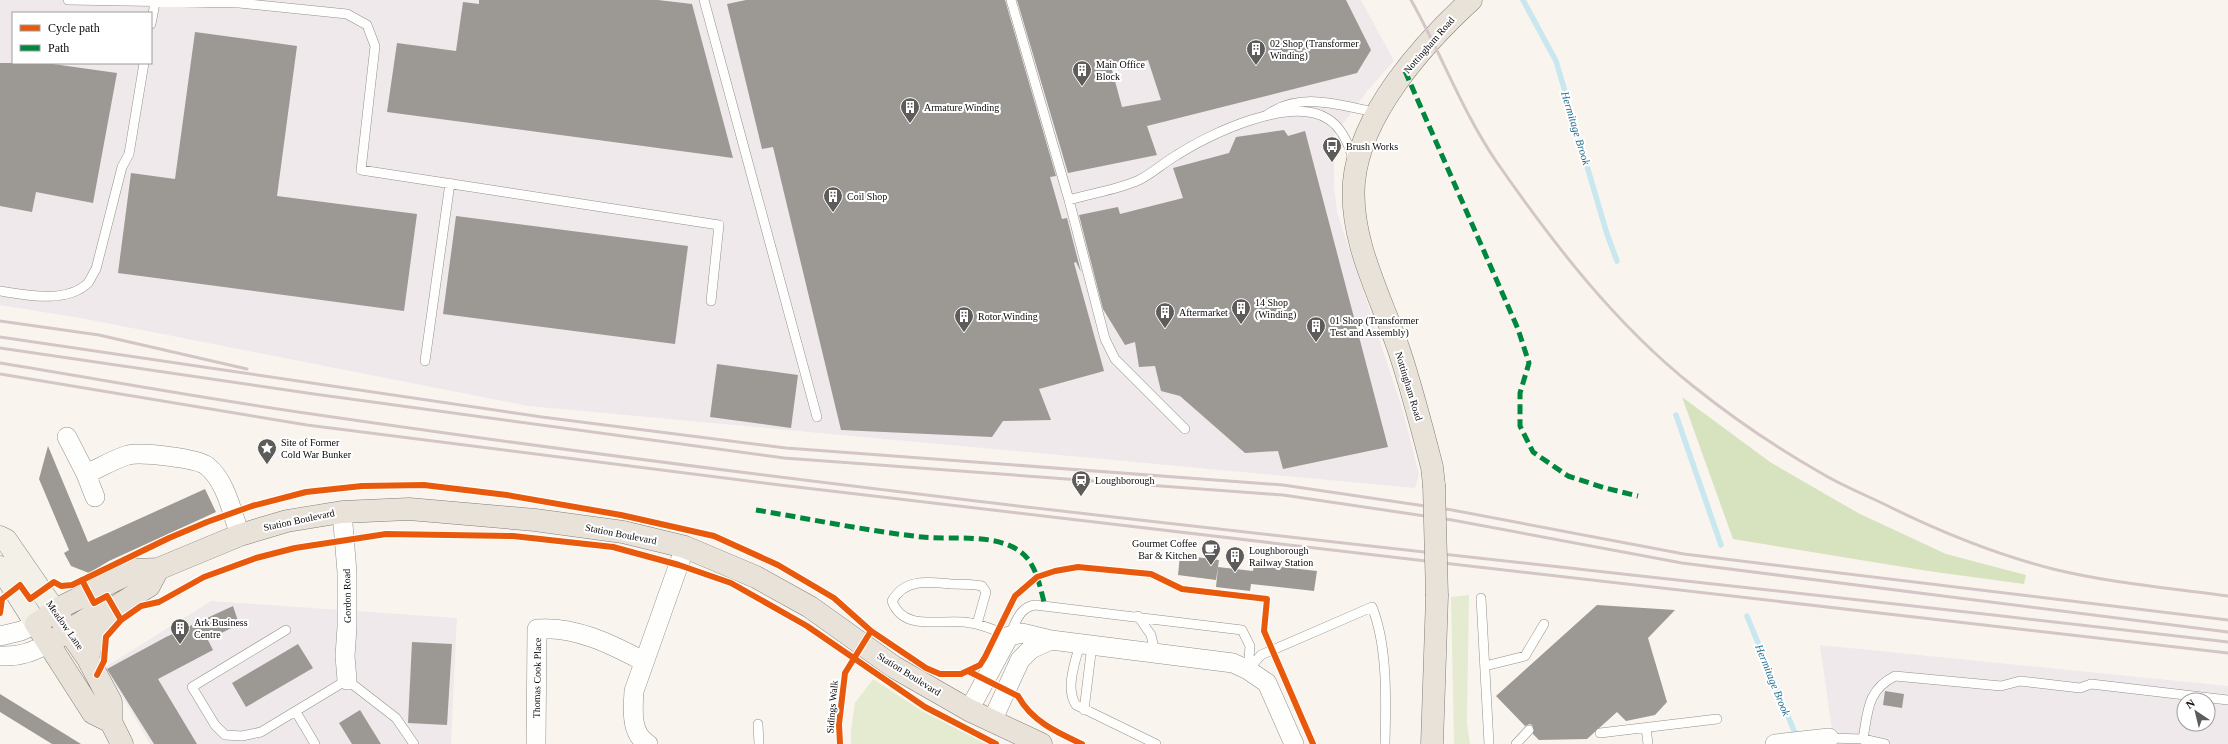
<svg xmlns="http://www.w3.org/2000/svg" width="2228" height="744" font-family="Georgia,serif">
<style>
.industrial{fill:#efe9eb;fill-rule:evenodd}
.green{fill:#e5ebd0}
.forest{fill:#d7e2bf}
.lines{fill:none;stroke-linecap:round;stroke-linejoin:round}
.stream{stroke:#c8e7ef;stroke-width:5.5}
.building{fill:#9c9894;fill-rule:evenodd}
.lane-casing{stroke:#92908d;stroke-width:10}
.street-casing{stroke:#92908d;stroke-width:20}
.secondary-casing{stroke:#888683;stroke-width:23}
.primary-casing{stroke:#7f7d7a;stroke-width:23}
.lane{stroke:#fefefc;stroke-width:9}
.street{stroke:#fefefc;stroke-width:19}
.secondary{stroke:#f3f0e8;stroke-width:22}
.primary{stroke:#e9e2d9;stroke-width:22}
.rail{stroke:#d4c5c7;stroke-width:3}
.primary-bridge-casing{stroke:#7f7d7a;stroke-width:23;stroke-linecap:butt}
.primary-bridge{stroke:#e9e2d9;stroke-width:22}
.quiet{stroke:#00873e;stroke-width:5;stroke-dasharray:10 5;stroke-linecap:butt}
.cycleway-casing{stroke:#fff;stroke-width:8}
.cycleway{stroke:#e8590c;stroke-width:6}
.labels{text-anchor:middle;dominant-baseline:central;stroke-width:4;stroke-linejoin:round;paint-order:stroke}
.poi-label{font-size:10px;fill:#0a0a0a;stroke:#fff;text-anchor:start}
.street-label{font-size:10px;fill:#0a0a0a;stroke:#fff}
.water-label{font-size:11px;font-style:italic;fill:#216e8f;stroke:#fff}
</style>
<rect width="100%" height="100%" fill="#f9f5ee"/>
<!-- industrial -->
<path class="industrial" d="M0 0H1361L1394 61 1368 90 1334 136V186L1337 212 1402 408 1419 474 1415 488 528 406 86 319 0 305ZM13 13H151V63H13Z
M211 601 457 618 451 744H150L105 667Z
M1820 645 2228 686V744H1834ZM2184 700H2208V724H2184Z"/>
<!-- green -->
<path class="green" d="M1469 595 1467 723 1470 744H1454L1451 597Z
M873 679 922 711 986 744H851V730L855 703Z"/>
<!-- forest -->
<path class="forest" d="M1682 397 1770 462 1858 513 1946 554 2026 575 2024 584 1928 571 1733 539Z"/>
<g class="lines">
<!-- stream -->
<path class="stream" d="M1523 0 1556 61 1607 234 1617 261
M1676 415 1721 545
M1747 616 1797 738"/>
</g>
<!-- building -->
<path class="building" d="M479 0H658L692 4 733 158 387 112 397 43 456 51 463 2 479 4Z
M746 0H1005L1056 176 1050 177 1062 219 1067 218 1081 272 1076 262 1074 263 1104 371 1039 389 1051 420 1003 421 992 437 841 430 773 147 762 149 727 4Z
M1017 0H1346L1371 50 1357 73 1147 126 1157 155 1068 173ZM1148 60 1161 100 1122 107 1112 70Z
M195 32 297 46 277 196 417 214 404 311 118 273 131 173 175 179Z
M0 63H46L117 73 93 203 36 192 32 212 0 206Z
M1284 130 1288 136 1305 131 1388 447 1283 469 1278 451 1245 453 1180 396 1161 391 1155 366 1139 367 1135 342 1125 345 1103 309 1079 215 1118 207 1120 214 1183 198 1173 168 1229 153 1236 137Z
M456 216 688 246 675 344 443 314Z
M717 364 798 375 791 428 710 417Z
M48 446 88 542 205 489 216 512 109 561 89 573 71 566 64 553 69 550 39 479Z
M1180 555 1219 560 1216 580 1178 575Z
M1254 564 1317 571 1314 591 1251 584 1250 591 1216 587 1218 567 1253 571Z
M1597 605 1675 610 1648 638 1667 702 1655 715 1626 721 1617 712 1587 739 1539 740 1533 734V726L1530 724 1525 726 1496 696Z
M233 606 239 624 208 640 213 650 158 679 197 744H154L107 669 166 637Z
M412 642 452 644 447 725 408 723Z
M298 644 313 668 246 707 232 683Z
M1885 691 1904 694 1902 708 1883 705Z
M0 694 81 744H52L0 712Z
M360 710 381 744H352L339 723Z"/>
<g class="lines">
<defs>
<path id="lane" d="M68 0 239 3 347 14 367 25 375 46 361 170 719 225 711 301
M704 0 817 417
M1011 0 1069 200 1105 339 1115 359 1185 429
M151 24 155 3
M1267 115C1300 91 1341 105 1378 113
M1069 200C1092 193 1117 190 1139 180 1153 173 1163 163 1177 155 1209 134 1291 95 1328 119 1341 127 1349 145 1353 159
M0 291C26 295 66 304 88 283 91 279 93 273 96 269L122 167 129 154 144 63
M425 361 450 183
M1481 598 1489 744
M1138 616 1151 635 1155 652
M977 624 986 592 982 586C972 584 961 584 951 584 928 582 905 578 892 601 904 634 945 617 971 623 984 625 997 631 1009 636 1016 623 1019 607 1035 605L1242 630 1250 646 1248 670
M286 630 192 687 215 725 225 735 242 736 261 732 347 680 396 718 414 744
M1080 644C1075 662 1065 689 1076 705L1156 744
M1485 666 1525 656 1544 624
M1248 670 1261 655 1372 607C1388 646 1386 703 1385 744
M1084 710 1092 645
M296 712 315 744
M758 724 759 744
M1646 728 1648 744
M1600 733 1717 719
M1829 738 1863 739 1885 744
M1516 744 1529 730
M1867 744 1863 739C1868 711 1867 690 1895 676L2001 686 2020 681 2080 688 2091 684 2228 700"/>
<path id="street" d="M67 437 86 474 95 497
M86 474C100 468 114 459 128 455 141 452 197 458 207 466 226 481 232 513 240 535
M342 512 347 572V627L345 656 347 680
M0 636 21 631 36 624
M0 656C19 657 33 652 49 643
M969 710 1009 636 1022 633 1051 640 1233 663 1248 670 1267 683 1294 744
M992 721 1020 660 1031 649 1051 640
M536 744 537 629C575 626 611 644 643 661
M648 744C630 734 633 708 634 691L685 547
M1775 744 1829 738"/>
<path id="secondary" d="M0 537 6 540 55 611
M0 567 36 624"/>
<path id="primary" d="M1434 485 1432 467C1422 428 1412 389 1399 350 1381 297 1349 240 1354 182 1360 114 1423 44 1471 0
M55 611 88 659 111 702V722L122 744
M57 638 101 610 112 609 149 586 158 569
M88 659 92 639 112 609
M111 722 93 713 36 624 61 607 136 570 158 569 240 535 287 521 342 512 409 509 535 520 623 532 685 547 756 577 810 607 894 667 969 710 1041 744
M1432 744 1437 596"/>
</defs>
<!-- lane casing -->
<use href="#lane" class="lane-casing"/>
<!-- street casing -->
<use href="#street" class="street-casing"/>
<!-- secondary casing -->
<use href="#secondary" class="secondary-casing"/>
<!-- primary casing -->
<use href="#primary" class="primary-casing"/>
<!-- lane -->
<use href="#lane" class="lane"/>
<!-- street -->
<use href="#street" class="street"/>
<!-- secondary -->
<use href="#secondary" class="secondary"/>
<!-- primary -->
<use href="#primary" class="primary"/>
<!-- rail -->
<path class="rail" d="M1411 0C1441 53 1462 111 1496 161 1552 242 1615 324 1693 386 1733 418 1777 448 1821 473 1841 485 1863 494 1884 504 1938 531 1994 554 2053 569 2110 583 2170 588 2228 596
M0 321 99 335 247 369
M0 337 542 417 786 448 1283 485 1452 510 1684 554 2228 620
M0 348 314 394 784 458 1283 495 1452 520 1682 563 2228 632
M0 363C104 380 208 399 312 414 948 507 1589 567 2228 642
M0 374 307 425 780 485 1426 561 2228 653"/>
<defs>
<path id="primary-bridge" d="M1434 485 1437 596"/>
</defs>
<!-- primary-bridge casing -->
<use href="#primary-bridge" class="primary-bridge-casing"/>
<!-- primary-bridge -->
<use href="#primary-bridge" class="primary-bridge"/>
<!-- quiet -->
<path class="quiet" d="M1405 71 1518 329 1529 363 1520 393V426L1533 452 1568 476 1605 488 1638 496
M756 510C811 519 867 531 922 537 952 540 991 533 1018 550 1036 561 1040 587 1045 606"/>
<defs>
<path id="cycleway" d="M82 580 94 603 107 596 121 620
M0 613 2 599 20 585 30 599 54 582 61 586 72 585 169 538 207 522 252 506 306 492 362 486 424 485 507 495 621 515 714 536 778 565 834 598 871 631 926 668 940 674H961L980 665 985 657 1015 596 1037 577 1055 571 1078 567 1151 574 1182 589 1267 599 1264 631 1313 744
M968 671 1018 696C1031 721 1058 733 1082 744
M97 675 104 661 106 637 121 620 141 606 159 602 204 577 256 558 295 548 386 534 513 536 613 547 679 565 731 583 807 626 925 707 996 744
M840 744 839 724 845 673 871 631"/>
</defs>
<!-- cycleway casing -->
<use href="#cycleway" class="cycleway-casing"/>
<!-- cycleway -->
<use href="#cycleway" class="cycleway"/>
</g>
<!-- icons -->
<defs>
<symbol id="building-pin" viewBox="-11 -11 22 30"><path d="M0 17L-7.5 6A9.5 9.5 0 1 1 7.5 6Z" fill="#5e5c5a" stroke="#fff"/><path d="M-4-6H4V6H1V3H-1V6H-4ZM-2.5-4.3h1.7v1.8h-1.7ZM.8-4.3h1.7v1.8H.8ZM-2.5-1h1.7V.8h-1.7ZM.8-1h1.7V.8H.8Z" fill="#fff"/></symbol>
<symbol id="bus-pin" viewBox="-11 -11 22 30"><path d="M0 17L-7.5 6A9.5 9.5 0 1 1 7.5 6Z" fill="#5e5c5a" stroke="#fff"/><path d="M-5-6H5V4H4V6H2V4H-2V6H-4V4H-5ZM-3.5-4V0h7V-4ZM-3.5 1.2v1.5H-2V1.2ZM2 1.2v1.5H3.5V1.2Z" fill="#fff"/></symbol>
<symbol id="sight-pin" viewBox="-11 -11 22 30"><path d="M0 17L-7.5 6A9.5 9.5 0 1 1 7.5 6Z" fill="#5e5c5a" stroke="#fff"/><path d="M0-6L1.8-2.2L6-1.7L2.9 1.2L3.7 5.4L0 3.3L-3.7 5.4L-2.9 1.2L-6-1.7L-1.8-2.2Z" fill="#fff"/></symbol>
<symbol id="station-pin" viewBox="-11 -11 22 30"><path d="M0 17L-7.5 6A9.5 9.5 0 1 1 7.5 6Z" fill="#5e5c5a" stroke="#fff"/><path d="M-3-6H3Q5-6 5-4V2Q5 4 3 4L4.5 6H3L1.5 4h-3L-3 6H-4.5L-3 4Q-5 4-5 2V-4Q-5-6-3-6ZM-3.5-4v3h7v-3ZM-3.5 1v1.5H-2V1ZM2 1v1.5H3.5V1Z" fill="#fff"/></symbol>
<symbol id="cafe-pin" viewBox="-11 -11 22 30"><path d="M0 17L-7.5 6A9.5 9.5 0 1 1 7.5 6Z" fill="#5e5c5a" stroke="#fff"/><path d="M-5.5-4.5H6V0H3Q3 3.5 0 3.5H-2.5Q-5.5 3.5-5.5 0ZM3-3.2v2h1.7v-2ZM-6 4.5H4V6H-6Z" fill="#fff"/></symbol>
</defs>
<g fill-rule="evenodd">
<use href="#building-pin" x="1245" y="38" width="22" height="30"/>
<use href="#building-pin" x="1071" y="59" width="22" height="30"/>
<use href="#building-pin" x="899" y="96" width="22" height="30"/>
<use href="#bus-pin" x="1321" y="135" width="22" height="30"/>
<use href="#building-pin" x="822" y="185" width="22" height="30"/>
<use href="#building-pin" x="1230" y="297" width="22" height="30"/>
<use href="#building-pin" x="1154" y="301" width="22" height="30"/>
<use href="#building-pin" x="953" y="305" width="22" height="30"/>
<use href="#building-pin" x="1305" y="315" width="22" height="30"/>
<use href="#sight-pin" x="256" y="437" width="22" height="30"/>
<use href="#station-pin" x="1070" y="469" width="22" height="30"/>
<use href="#cafe-pin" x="1200" y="538" width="22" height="30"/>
<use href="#building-pin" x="1224" y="545" width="22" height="30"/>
<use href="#building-pin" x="169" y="617" width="22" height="30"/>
</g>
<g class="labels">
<!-- poi labels -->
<g class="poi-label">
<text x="1270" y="43">02 Shop (Transformer<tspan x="1270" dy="12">Winding)</tspan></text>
<text x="1096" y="64">Main Office<tspan x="1096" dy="12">Block</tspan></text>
<text x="924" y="107">Armature Winding</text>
<text x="1346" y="146">Brush Works</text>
<text x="847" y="196">Coil Shop</text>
<text x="1255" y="302">14 Shop<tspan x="1255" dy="12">(Winding)</tspan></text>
<text x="1179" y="312">Aftermarket</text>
<text x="978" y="316">Rotor Winding</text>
<text x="1330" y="320">01 Shop (Transformer<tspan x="1330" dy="12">Test and Assembly)</tspan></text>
<text x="281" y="442">Site of Former<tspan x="281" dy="12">Cold War Bunker</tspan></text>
<text x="1095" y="480">Loughborough</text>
<text x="1197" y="543" text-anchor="end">Gourmet Coffee<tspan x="1197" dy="12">Bar &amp; Kitchen</tspan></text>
<text x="1249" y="550">Loughborough<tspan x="1249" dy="12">Railway Station</tspan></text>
<text x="194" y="622">Ark Business<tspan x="194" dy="12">Centre</tspan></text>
</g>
<!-- street labels -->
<g class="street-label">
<text transform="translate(1429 45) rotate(-49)">Nottingham Road</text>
<text transform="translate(1409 386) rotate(73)">Nottingham Road</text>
<text transform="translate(299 520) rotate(-12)">Station Boulevard</text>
<text transform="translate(621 534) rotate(11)">Station Boulevard</text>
<text transform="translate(347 596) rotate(-91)">Gordon Road</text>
<text transform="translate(65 625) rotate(55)">Meadow Lane</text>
<text transform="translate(909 674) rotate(32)">Station Boulevard</text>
<text transform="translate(537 678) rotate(-89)">Thomas Cook Place</text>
<text transform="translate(832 707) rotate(-85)">Sidings Walk</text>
</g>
<!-- water labels -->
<g class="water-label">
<text transform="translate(1576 128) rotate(73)">Hermitage Brook</text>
<text transform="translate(1773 680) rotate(68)">Hermitage Brook</text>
</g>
</g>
<!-- legend -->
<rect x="12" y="12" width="140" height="52" fill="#ffffff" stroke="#9d9d9d"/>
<rect x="20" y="25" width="20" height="6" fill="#e8590c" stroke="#9d9d9d"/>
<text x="48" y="32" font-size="12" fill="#0a0a0a">Cycle path</text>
<rect x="20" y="45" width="20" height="6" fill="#00873e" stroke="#9d9d9d"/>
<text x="48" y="52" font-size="12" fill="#0a0a0a">Path</text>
<!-- north arrow -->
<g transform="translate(2196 712) rotate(325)"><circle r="19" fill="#ffffff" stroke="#9d9d9d"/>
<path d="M0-3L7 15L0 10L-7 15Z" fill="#5e5c5a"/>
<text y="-6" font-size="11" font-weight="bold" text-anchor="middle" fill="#0a0a0a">N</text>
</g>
</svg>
